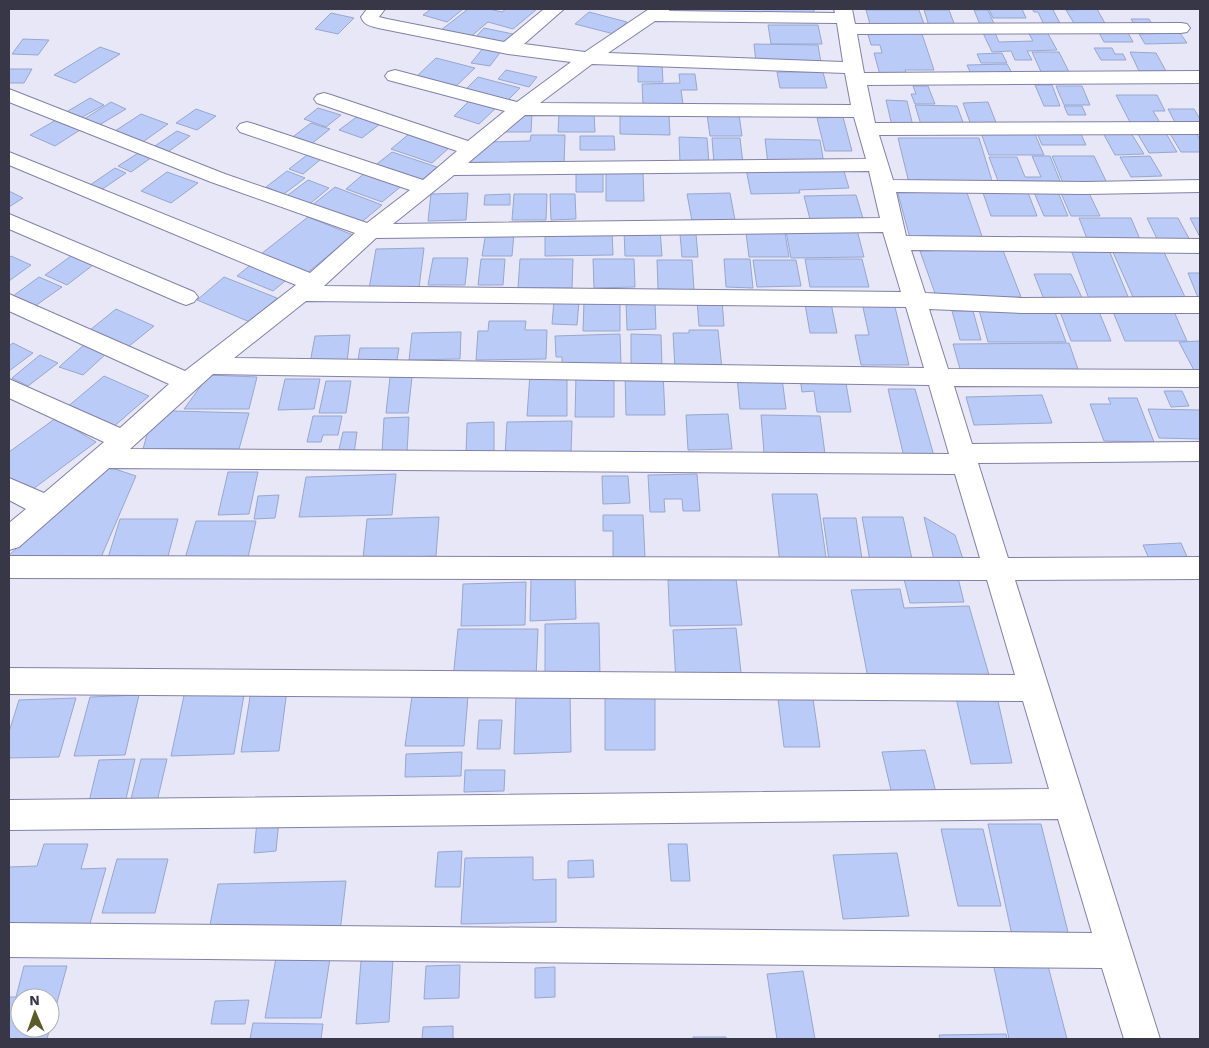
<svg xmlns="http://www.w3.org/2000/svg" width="1209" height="1048" font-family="'Work Sans',sans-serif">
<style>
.building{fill:#bacbf7;stroke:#98a7ce;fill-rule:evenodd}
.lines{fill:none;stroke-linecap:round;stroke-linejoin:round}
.minor-casing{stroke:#8380a7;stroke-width:2}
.minor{fill:#fff;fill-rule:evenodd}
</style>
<rect width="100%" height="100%" fill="#e8e7f8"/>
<!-- building -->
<path class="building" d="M431 9H463L447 22 423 15Z
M468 9H489L502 12 506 9H537L513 29 488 22 469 38 441 30Z
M677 9H814L813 17 670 13Z
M989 9H1022L1026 18H993Z
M1032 9H1058L1053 10 1062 27H1045L1038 12H1034Z
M1097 9 1106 25H1075L1066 10Z
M866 10H919L924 24H870Z
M924 10H949L955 26H929Z
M974 10H988L995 26 981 27Z
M589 12 627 22 614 34 575 24Z
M331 13 354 18 338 34 315 29Z
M1131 19H1149L1152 24H1134Z
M768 25H818L822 44H771Z
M484 28 513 34 504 45 474 39Z
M867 31H921L934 70H905L907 75H880L874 53H882L880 45H871Z
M1098 31H1127L1133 42H1104Z
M1028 32H1047L1057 50 1027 51 1032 60H1015L1011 51 992 52 983 33H995L999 42 1033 41Z
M1180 33 1187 43 1145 44 1139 34Z
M23 39 49 40 38 55 12 54Z
M754 44 818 45 821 63H756Z
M100 47 120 54 75 83 54 75Z
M484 47 502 50 490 66 471 63Z
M1094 48H1112L1115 54H1123L1126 60H1101Z
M1032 52H1059L1070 74H1042Z
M1130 52 1156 53 1166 71H1139Z
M1002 53 1007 63H981L977 54Z
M436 58 475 68 454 88 415 78Z
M638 64H662L663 82H638Z
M1007 64 1012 73 971 74 967 65Z
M9 69H32L24 83H9Z
M506 70 537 77 529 87 498 79Z
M777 72H823L827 88H780Z
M679 74H695L697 90H681L683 104H643L642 84 680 83Z
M478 77 520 88 507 101 465 90Z
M1035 85H1052L1060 106H1044Z
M913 86H928L935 104H915L911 94H916Z
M1056 86H1082L1090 105H1064Z
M1116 95H1157L1165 111H1153L1162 126H1132Z
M90 98 104 105 77 120 63 114Z
M471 99 497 107 479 124 454 116Z
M886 100 907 101 913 126H892Z
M111 102 126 109 96 127 81 121Z
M988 102 997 125H971L963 103Z
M915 105 957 106 964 125H921Z
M1064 106H1082L1086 115H1068Z
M318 108 341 115 326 127 304 119Z
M196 109 216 116 197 130 176 123Z
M1168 109H1194L1200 119V126H1177Z
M521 111 532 113 531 132H502Z
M594 113 595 132H558L559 114Z
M141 114 168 124 140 144 112 133Z
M707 114H739L742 136H710Z
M620 115H669L670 135 620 134Z
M358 116 380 124 362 138 339 130Z
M843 117 852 151H825L817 118Z
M56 120 80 130 55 146 30 135Z
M311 123 330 129 310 145 290 139Z
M1164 130 1177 152 1149 153 1136 131Z
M177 131 190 136 165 154 152 148Z
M1195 131 1200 140V152H1181L1169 132Z
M1034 132 1044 155H989L981 133Z
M1080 132 1086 145H1042L1037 133Z
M1103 133H1131L1144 154 1115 155Z
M409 134 449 148 432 163 391 149Z
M531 135H565L564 166H457L488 142 530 141Z
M580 136H614L615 150H580Z
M679 137 707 138 709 163H680Z
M712 138H740L743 164H714Z
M898 138H979L993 184 909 183Z
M765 139 820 140 824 164H768Z
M143 150 155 155 131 172 118 166Z
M392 152 437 167 419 183 373 167Z
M307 155 321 159 303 174 289 169Z
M1032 156H1050L1060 181H998L989 157H1017L1025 177H1041Z
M1052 156H1094L1107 183H1063Z
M1150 156 1162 176 1131 177 1120 157Z
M115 168 126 173 101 190 90 185Z
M843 168 849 188 799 190 800 193 751 194 746 169Z
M576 170H603V192H576Z
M287 171 305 178 284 194 266 187Z
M367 171 404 184 382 202 346 189Z
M167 172 198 183 171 203 141 191Z
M606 172H643L644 201H606Z
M308 180 329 188 306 207 284 198Z
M335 187 382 205 358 225 311 206Z
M897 190H966L984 242H911Z
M982 190H1027L1037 216H991Z
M1033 190H1057L1068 216H1044Z
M9 191 23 198 9 207Z
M1060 191H1088L1100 216H1071Z
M468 193 466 220 428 221 431 194Z
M730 193 735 220 692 221 687 194Z
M510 194V205H484L485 195Z
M514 194H547L546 220H512Z
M550 194H575L576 219 551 220Z
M856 195 864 222 811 223 804 196Z
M308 217 353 235 306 274 261 254Z
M1079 218H1131L1142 244H1089Z
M1147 218H1178L1192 244 1160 245Z
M1190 218H1200V237Z
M612 230 613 255 545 256V231Z
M624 230H660L662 256H625Z
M857 230 864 257 791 258 786 231Z
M486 232 514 233 512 256H482Z
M746 233H785L789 257H749Z
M680 234H696L698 257H682Z
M424 248 419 288 369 289 376 249Z
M1002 248 1021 297 937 299 920 251Z
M1071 250H1109L1129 299H1089Z
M1112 250H1163L1185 297H1133Z
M11 256 31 265 9 281V258Z
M71 256 93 265 67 285 45 275Z
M433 258H468L465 285H428Z
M481 259H505L503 285H478Z
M520 259H573L572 288H518Z
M593 259H634L635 287 594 288Z
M724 259H750L753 288 726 287Z
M805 259H862L869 287H810Z
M657 260H692L694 290 658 289Z
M753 260H796L801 286 757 287Z
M254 262 290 277 273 291 237 276Z
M1188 273H1200V300H1199Z
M1034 274H1071L1084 302H1045Z
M39 277 62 287 35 306 13 296Z
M224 277 277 298 250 322 197 300Z
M554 300 579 301 577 325 552 324Z
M697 300H722L724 326H699Z
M584 301H620V331H583Z
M626 301H655L656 329 627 330Z
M831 303 837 333H810L805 304Z
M862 303H894L909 365H861L855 335H869Z
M1111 307H1172L1187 341H1125Z
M116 309 154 326 128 347 90 330Z
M1059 309H1098L1111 341H1071Z
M979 310H1054L1066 342H988Z
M952 311H973L981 340H960Z
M489 321H526L525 330H547L546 359 476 360 478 331H488Z
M689 330H718L722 369H675L673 333H689Z
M461 332 460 359 409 360 412 333Z
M620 334 621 364 562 365V357H556L555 336Z
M631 334 661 335 662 367H631Z
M350 335 347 363H310L315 336Z
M1200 341V376H1197L1179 342Z
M13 343 33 353 9 371V346Z
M1069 343 1080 375 962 376 953 344Z
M85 344 108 352 83 375 59 367Z
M360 348H399L397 360H358Z
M40 355 58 363 28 386 12 378Z
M567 373V416H527L530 374Z
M625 373H663L665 415H626Z
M209 375 257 377 249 409H184Z
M576 375H614V417H575Z
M104 376 149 396 112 428 66 408Z
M390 377H412L408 413H386Z
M737 377 782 378 786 409H740Z
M800 378H845L851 412H817L814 391 802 392Z
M285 379H320L314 409 278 410Z
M326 381H351L346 413H319Z
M888 389H915L934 456 904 457Z
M1164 391H1182L1189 406 1171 407Z
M1042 395 1052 423 974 425 966 397Z
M1108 398H1137L1154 442 1104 441 1090 404H1111Z
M1148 409 1200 410V439L1159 438Z
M172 411 249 413 239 449H143L148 431Z
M728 414 732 449 688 450 686 415Z
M761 415 820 416 825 454 764 453Z
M313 416H342L338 435H323L321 442H307Z
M409 417 407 452 382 453 384 418Z
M56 418 96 442 25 495 9 484V452Z
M572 421 571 454 505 455 507 422Z
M494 422V453L466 454 467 423Z
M343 432H357L354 454H338Z
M109 467 136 476 99 562 9 558V555Z
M228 472H258L249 514 218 515Z
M396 474 392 515 299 517 306 477Z
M697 474 700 511H683L682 499H664L665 512H650L648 475Z
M602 476H628L630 503 603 504Z
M772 494H817L827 564H780Z
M279 495 275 518 254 519 258 496Z
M603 515H643L645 557 613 558V531H603Z
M439 517 436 556 363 559 367 519Z
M862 517H903L912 559 934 560 924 517 955 535 965 565 871 566Z
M823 518H856L862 559 829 560Z
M120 519H178L167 560 107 561Z
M196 521H256L247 562H184Z
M1181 543 1188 559 1150 561 1143 545Z
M575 578 576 619 530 621 531 579Z
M958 578 964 602 910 603 904 579Z
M736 579 742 625 670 626 668 580Z
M526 582 525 625 461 626 463 584Z
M900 589 904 608 969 606 989 675 868 678 851 590Z
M599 623 600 677 545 678V624Z
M736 628 742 681 676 682 673 630Z
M458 629H538L536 679H453Z
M245 689 234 754 171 756 185 691Z
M287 690 279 751 241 752 251 691Z
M570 694 571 752 514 754 516 695Z
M139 695 125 755 74 756 90 697Z
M605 695H655V750H605Z
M412 696H468L464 746H405Z
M997 697 1012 763 971 764 956 698Z
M76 698 59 757 9 758V732L19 700Z
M778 699H813L820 747H784Z
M479 720H502L500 749H477Z
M925 750 938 800 894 803 882 752Z
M462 752 461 776 405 777 406 754Z
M135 759 124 808 87 810 99 760Z
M141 759H167L156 806 129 807Z
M465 770H505L504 791 464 792Z
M279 820 276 851 254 853 257 821Z
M988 824H1041L1070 940H1013Z
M941 829H983L1001 906H958Z
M44 844H88L81 869 106 868 89 927H9V867L37 866Z
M668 844H687L690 881H671Z
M462 851 460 887H435L438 852Z
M897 853 909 916 843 919 833 855Z
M533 857V880L556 879V922L461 924 465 858Z
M117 859H168L155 913H102Z
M593 860 594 877 568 878V861Z
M346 881 340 932 208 935 218 884Z
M276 958H330L321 1018H265Z
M992 958H1046L1067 1039H1009Z
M393 959 389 1022 356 1024 361 961Z
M460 965 459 998 424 999 426 966Z
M24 966H67L47 1039H9V997H16ZM20 998H50V1028H20Z
M555 967V997L535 998V968Z
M803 971 815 1039H777L767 974Z
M249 1000 245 1024H211L215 1001Z
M253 1023 323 1024 321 1039H250Z
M453 1026V1039H422L423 1027Z
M1006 1034 1007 1039H940L939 1035Z
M693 1037H726V1039H693Z"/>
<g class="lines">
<defs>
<path id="minor" d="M367 9H385L379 17 387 19 504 42 544 9H564L524 44 585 52 649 9H670L669 11 835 13 834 9H852L855 24 1181 23 1187 24 1190 28 1187 32 1181 33 857 34 864 73 1200 71V83L867 85 875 123 1200 122V134L879 135 893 180 1085 182 1200 180V192L1085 194 896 192 906 236 1200 239V253L911 250 925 293 1022 298 1200 297V313H1022L929 309 948 369 1200 370V387L954 386 972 444 1200 442V461L978 463 1008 558 1200 557V579L1015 580 1160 1039H1124L1102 968 9 957V923L1092 933 1058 819 9 830V800L1049 789 1023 701 9 694V668L1015 675 987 580 9 578V556L980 558 955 474 109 468 19 547 9 550V523L26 509 9 500V478L44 493 104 442 9 398V379L120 428 169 384 9 311V294L185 371 296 285 9 165V152L310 273 355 233 211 182 9 102V89L225 174 367 223 410 190 240 132 237 128 240 124 247 122 254 124 423 180 457 151 317 103 314 99 317 95 324 93 331 95 468 141 505 111 388 80 385 76 388 72 395 70 517 102 571 62 508 54 378 28C370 26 364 25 361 17ZM655 21 837 23 843 62 608 53ZM592 64 845 73 851 105 540 103ZM525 115 854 117 866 159 468 163ZM869 171 880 218 393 224 454 175ZM883 232 901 292 324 286 376 238ZM306 301 906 307 924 368 234 358ZM213 374 929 385 949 454 130 449Z
M9 214 194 292 198 297 194 302 186 305 178 302 9 229Z"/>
</defs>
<!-- minor casing -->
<use href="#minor" class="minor-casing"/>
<!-- minor -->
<use href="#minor" class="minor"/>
</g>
<!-- border -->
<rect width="1209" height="1048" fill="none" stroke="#383748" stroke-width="20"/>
<!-- north arrow -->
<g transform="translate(35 1013) rotate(358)"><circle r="24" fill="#ffffff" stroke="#afafb6"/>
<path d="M0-4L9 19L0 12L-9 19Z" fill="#5b5b28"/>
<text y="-8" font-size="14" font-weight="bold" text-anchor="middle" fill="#383748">N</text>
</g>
</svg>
